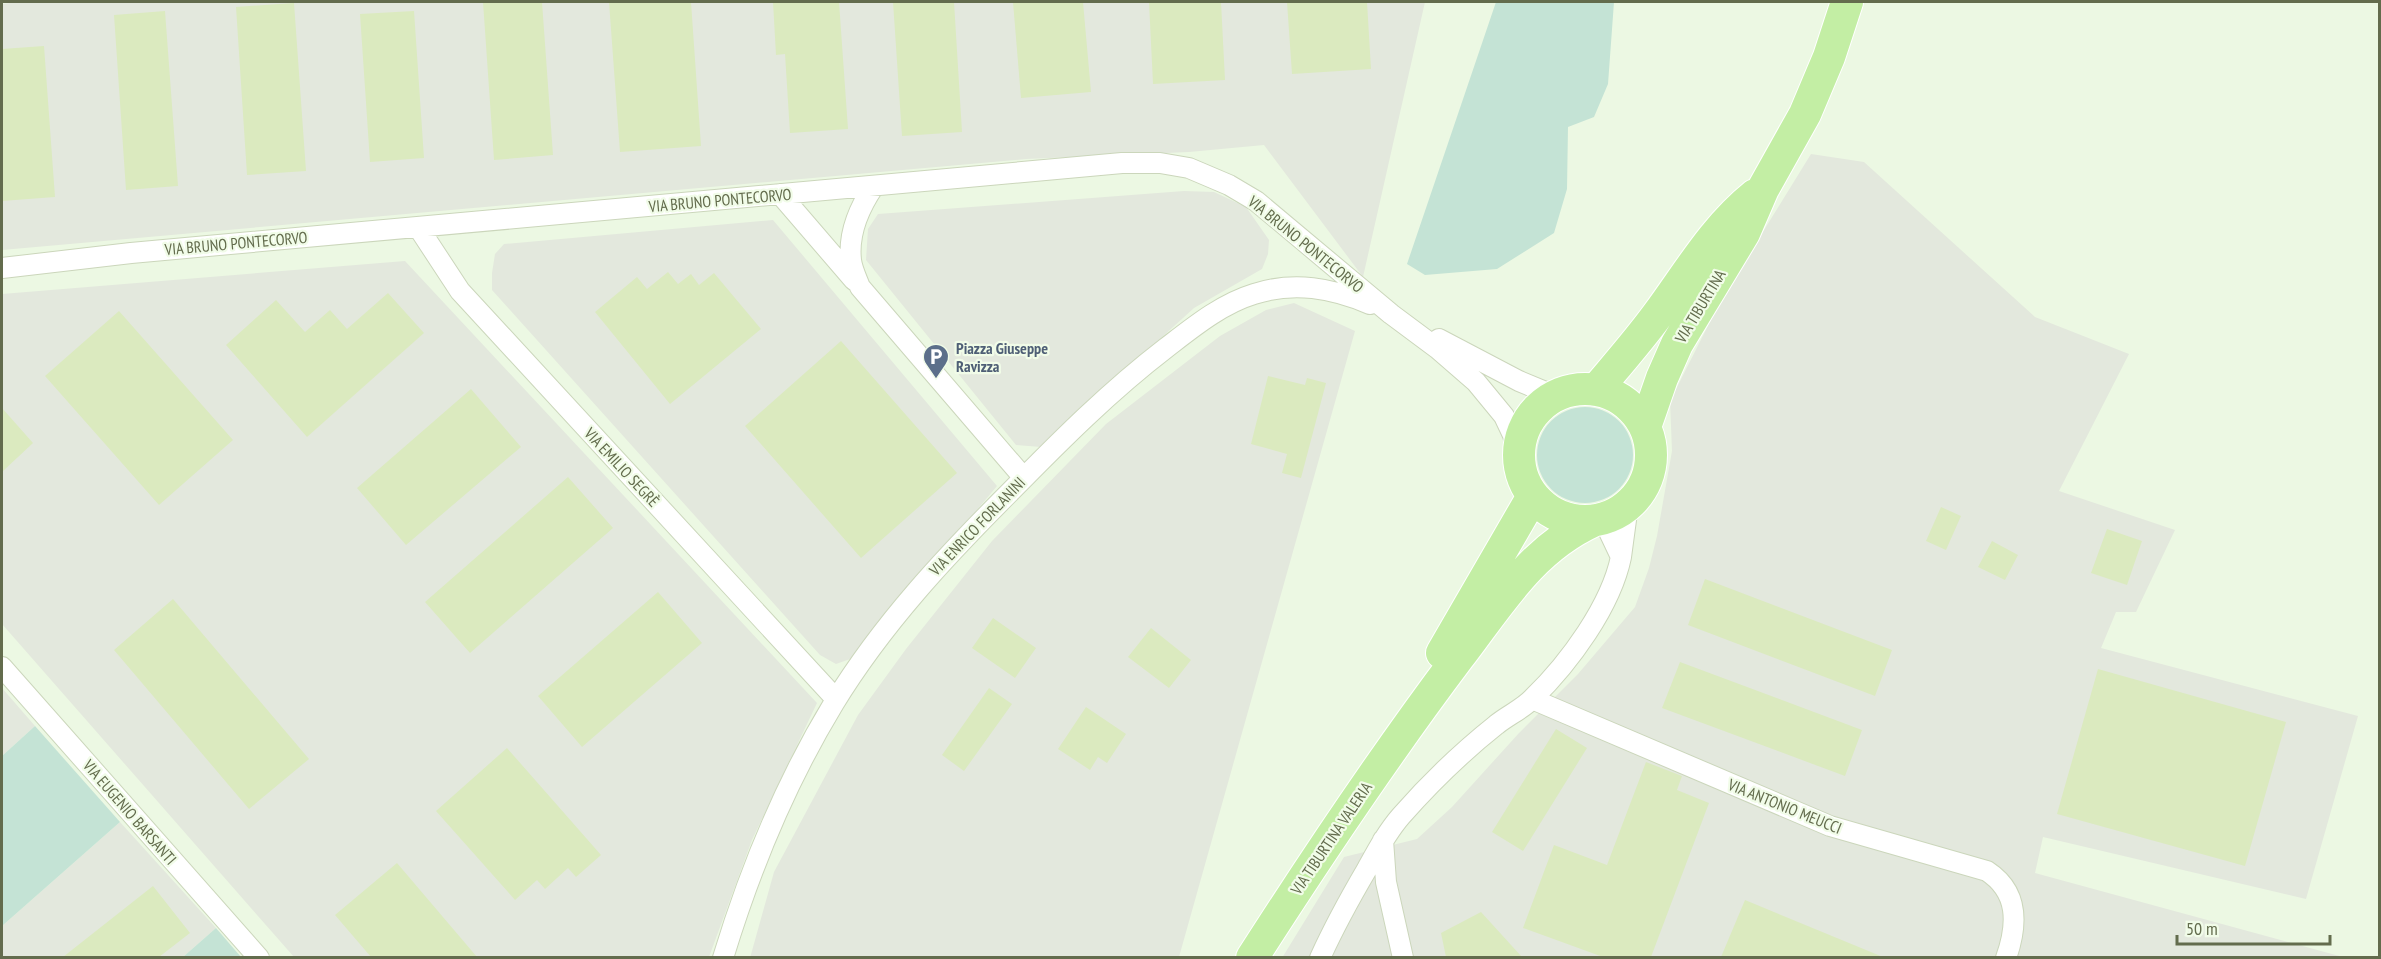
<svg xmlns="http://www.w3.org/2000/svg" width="2381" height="959" font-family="'PT Sans Narrow',sans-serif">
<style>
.industrial{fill:#e3e8dd}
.green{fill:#c4e3d5}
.building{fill:#dbeabf}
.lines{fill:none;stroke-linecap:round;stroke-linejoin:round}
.minor-casing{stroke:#cbd6bb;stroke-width:22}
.primary-casing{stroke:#fff;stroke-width:34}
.minor{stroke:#fff;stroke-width:20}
.primary{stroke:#c3eea4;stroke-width:32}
.labels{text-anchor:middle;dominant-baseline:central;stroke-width:4.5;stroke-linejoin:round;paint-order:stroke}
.street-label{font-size:16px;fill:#636c4d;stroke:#f1fce8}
.service-label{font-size:16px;font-weight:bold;fill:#4e5e75;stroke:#f1fce8;text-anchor:start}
</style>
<rect width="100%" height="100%" fill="#ecf8e3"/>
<!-- industrial -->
<path class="industrial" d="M17 2H1425L1363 277 1264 145 1189 152 1026 159 2 250V4Z
M1811 154 1864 162 2035 317 2129 354 2059 491 2175 530 2136 612H2116L2101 648 2358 716 2306 899 2043 837 2035 873 2343 957 1282 958 1344 857 1417 839 1452 807 1519 733 1578 674 1635 607 1649 568 1657 536 1672 451 1670 401 1722 298Z
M1184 191 1214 192 1246 207 1269 240 1268 254 1262 269 1194 308 1041 447 1016 445 866 260 868 229 878 214Z
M773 220 997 486 853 658 836 664 820 655 492 290V273L495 254 504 244Z
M405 261 817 703 752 840 709 957H294L2 624V294Z
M1294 303 1355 331 1179 957 750 958 774 872 858 715 906 649 992 541 1106 424 1220 336 1266 310Z
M2 688 35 726 2 756Z
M120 822 216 928 183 957 2 958V926Z"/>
<!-- green -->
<path class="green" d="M1496 2H1614L1608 84 1594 117 1568 127 1567 189 1554 233 1497 269 1425 275 1407 264Z
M1537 455a48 48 0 1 1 96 0a48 48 0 1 1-96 0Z
M35 726 120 822 2 926V756Z
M216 928 241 957H183Z"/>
<!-- building -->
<path class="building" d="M483 2H542L553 155 494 160Z
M609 2H691L701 146 620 152Z
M773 2H839L848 129 790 133 785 54 776 55Z
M893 2H954L962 132 902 136Z
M1013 2H1083L1091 92 1021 98Z
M1149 2H1221L1225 80 1153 84Z
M1287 2H1367L1371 69 1292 74Z
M294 3 306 171 247 175 236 7Z
M165 11 178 186 126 190 114 15Z
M414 11 424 158 370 162 360 14Z
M44 46 55 197 2 201V49Z
M668 272 678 284 691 274 699 285 714 273 761 329 670 404 595 312 637 277 647 289Z
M388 293 424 333 307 437 226 345 276 300 305 332 330 310 347 329Z
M119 311 233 440 159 505 45 376Z
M841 341 957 473 861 558 745 426Z
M1268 376 1305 385 1307 378 1326 383 1301 478 1282 473 1287 454 1251 444Z
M471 389 521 447 406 545 357 488Z
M2 408 33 443 2 472Z
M568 477 613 528 470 653 425 602Z
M1941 507 1961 516 1946 550 1926 541Z
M2107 529 2142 541 2127 585 2091 573Z
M1992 541 2018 555 2005 580 1978 567Z
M1705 579 1892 650 1875 696 1688 625Z
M658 592 702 643 582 747 538 696Z
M173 599 309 759 249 809 114 650Z
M993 618 1036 648 1015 678 972 648Z
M1151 628 1191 660 1169 688 1128 657Z
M1680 662 1862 730 1845 776 1662 708Z
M2098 669 2286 722 2245 866 2057 814Z
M989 688 1012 704 964 771 942 755Z
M1086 707 1126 734 1107 763 1098 757 1090 770 1058 749Z
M1556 729 1587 748 1523 851 1492 832Z
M507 748 601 855 576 877 568 868 545 889 537 880 515 900 436 811Z
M1646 762 1682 776 1677 790 1709 803 1651 957H1603L1523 928 1554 845 1607 865Z
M397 863 477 957H371L335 915Z
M153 886 190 933 159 957H63Z
M1745 900 1883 957H1721Z
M1481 912 1522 957H1446L1441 933Z"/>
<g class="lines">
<defs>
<path id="minor" d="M874 186C859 208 848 232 851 260 852 269 857 279 860 287L1024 478
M780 194 854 280
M418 227 460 291 836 699
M2 268 131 253 1122 163H1160L1189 168 1229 185 1256 201 1391 314 1438 349 1476 382 1504 416 1513 435 1519 460
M1439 339 1519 381 1555 396
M1603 519 1621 557 1628 505
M2 667 259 958
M1532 699 1830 826 1987 871C2019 892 2018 924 2006 958
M1383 840 1386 882 1403 958
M723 958C750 869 786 782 834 703 883 623 946 556 1012 490 1061 440 1110 391 1166 348 1192 328 1221 304 1254 294 1294 281 1332 288 1370 304
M1320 958C1334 927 1350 898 1367 869 1377 851 1387 832 1401 816 1430 783 1462 752 1496 725 1508 715 1523 709 1533 698 1569 663 1611 606 1621 557"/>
<path id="primary" d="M1519 455a66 66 0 1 1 132 0a66 66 0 1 1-132 0Z
M1596 390C1617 365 1639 340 1658 314 1689 272 1714 228 1755 195
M1645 427 1662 378 1677 344 1744 233 1763 189 1805 114 1829 57 1847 2
M1442 653 1533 496
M1252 958C1318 855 1385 755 1458 658 1499 605 1530 550 1593 521"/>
</defs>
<!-- minor casing -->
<use href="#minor" class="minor-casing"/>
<!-- primary casing -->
<use href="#primary" class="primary-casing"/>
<!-- minor -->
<use href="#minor" class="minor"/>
<!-- primary -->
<use href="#primary" class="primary"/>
</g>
<!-- icons -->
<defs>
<symbol id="parking-pin" viewBox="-11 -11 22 30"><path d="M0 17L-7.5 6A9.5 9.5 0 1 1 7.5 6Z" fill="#5c6f8a" stroke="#f1fce8"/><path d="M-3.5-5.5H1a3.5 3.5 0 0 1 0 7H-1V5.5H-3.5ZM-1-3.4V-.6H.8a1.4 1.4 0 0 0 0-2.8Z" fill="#fff"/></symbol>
</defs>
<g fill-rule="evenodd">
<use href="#parking-pin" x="921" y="342" width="30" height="40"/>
</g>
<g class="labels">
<!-- street labels -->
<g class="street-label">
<text transform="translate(720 200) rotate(-5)">VIA BRUNO PONTECORVO</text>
<text transform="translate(236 243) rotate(-5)">VIA BRUNO PONTECORVO</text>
<text transform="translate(1306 244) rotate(39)">VIA BRUNO PONTECORVO</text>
<text transform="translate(1700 306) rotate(-59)">VIA TIBURTINA</text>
<text transform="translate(622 467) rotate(47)">VIA EMILIO SEGRÈ</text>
<text transform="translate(977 526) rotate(-46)">VIA ENRICO FORLANINI</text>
<text transform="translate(1785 806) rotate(22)">VIA ANTONIO MEUCCI</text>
<text transform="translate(130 812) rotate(49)">VIA EUGENIO BARSANTI</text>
<text transform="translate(1331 838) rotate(-56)">VIA TIBURTINA VALERIA</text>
</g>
<!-- service labels -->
<g class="service-label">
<text x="956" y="348">Piazza Giuseppe<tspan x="956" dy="18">Ravizza</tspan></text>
</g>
</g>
<!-- border -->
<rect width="2381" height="959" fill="none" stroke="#636c4d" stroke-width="6"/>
<!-- scale -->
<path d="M2177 935v9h153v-9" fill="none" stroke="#636c4d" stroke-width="3"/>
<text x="2186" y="935" font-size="18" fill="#636c4d" stroke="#f1fce8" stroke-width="4.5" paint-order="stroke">50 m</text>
</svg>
